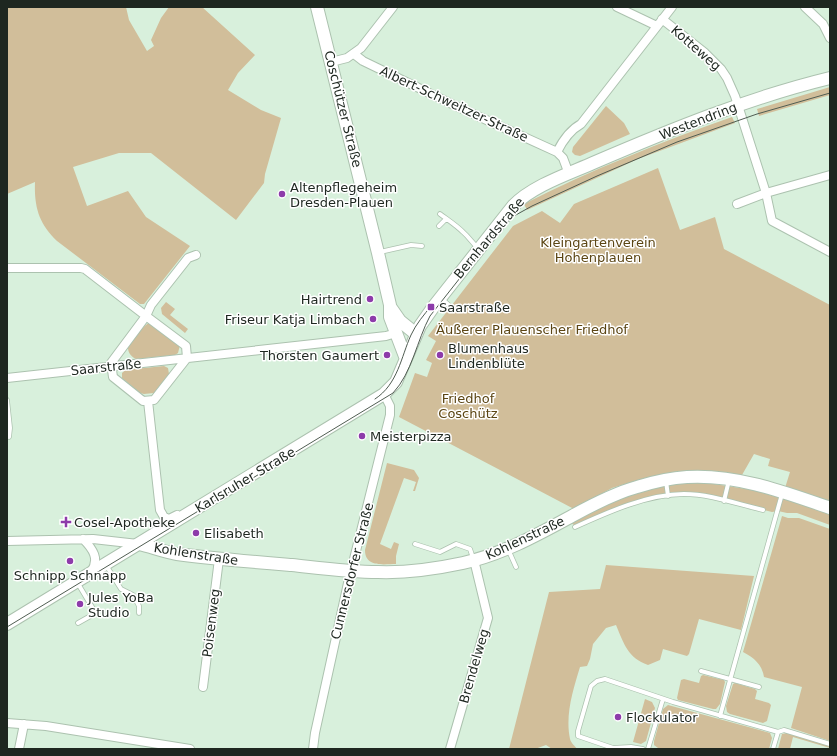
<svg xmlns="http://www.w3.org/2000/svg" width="837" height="756" font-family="'DejaVu Sans',sans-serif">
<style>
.green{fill:#d1be9a}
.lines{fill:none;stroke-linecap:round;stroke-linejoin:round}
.lane-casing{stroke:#acc2af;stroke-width:5.5}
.street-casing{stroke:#acc2af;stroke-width:10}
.secondary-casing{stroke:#acc2af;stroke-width:14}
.lane{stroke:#fff;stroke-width:4}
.street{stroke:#fff;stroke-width:8}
.secondary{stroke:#fff;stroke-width:12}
.tram{stroke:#505d52;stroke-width:1}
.poi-dot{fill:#8d3baa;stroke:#fff;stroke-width:1.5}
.labels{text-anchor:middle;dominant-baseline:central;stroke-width:3;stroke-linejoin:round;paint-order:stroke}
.street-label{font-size:13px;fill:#1e2720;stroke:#fff}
.poi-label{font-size:13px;fill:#1e2720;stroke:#fff;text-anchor:start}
.park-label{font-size:13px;fill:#5b4513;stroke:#fff}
</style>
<rect width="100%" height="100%" fill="#d8f0dc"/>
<!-- green -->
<path class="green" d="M7 7H126L129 20 147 51 154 46 151 40 161 18 169 7H202L255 55 238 73 228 90 261 110 281 118 265 174 264 183 236 220 151 153H119L73 167 87 206 128 191 146 217 190 246 144 304H140L57 241C39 224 34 207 35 182L7 194Z
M830 87V95L759 116 757 109Z
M606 106 624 123 630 134 580 156 575 155 572 152 573 147Z
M732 117 735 123 638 159 527 210 524 204C591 170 661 142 732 117Z
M658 168 680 230 715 217 724 249 830 305V503L785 488 790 472 768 466 770 459 754 454 742 475 713 471H680L645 478 612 488 574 509 399 417 415 373 427 377 432 363 426 360 436 341 428 336 513 226 542 211 560 223 574 204Z
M166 302 175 309 170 315 188 329 185 333 162 314 161 308Z
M149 323 180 345 178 353 175 355 136 359C132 357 128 353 128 348 128 342 144 325 149 323Z
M164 366 168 368 169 374 154 393 144 394 140 393 122 378V373L125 370Z
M387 463 414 470 419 478 415 491H413L416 482 404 478 380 544 391 549 394 542 399 544 396 556V564C384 564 365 568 365 550Z
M681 483H708L765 492 830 513V525L797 513H787L778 511 772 512C750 507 723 498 701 495 662 490 609 510 574 525L571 523 611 503 641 491Z
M782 516 788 518H799L830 529V741L791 728 802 687 764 677C762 664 754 658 743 652Z
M606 565 754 576 741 630 699 619 689 654 687 656 663 649 660 660 648 665C628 658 624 644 616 625L606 628 593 644 590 659 587 666 580 667C573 690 565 715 570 739 571 743 575 746 577 749H552L546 745 535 749H509L549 592 600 589Z
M703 675 724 680 725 682 720 704 716 709H713L678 700 677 698 681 680 684 679 699 683 701 676Z
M735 683 755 689 757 691 755 699 769 703 771 705 767 721 763 723 730 714 727 712 726 706 733 684Z
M645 699 652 702 655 708 646 741 641 744 633 742Z
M668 705 770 733 772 738 769 749 658 748 654 745V741L663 709Z
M787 733 830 745V748L793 737 790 749H778L782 734Z"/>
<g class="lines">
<defs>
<path id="lane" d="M440 214C448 220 456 225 463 232 470 238 472 243 479 249
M439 226 446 219
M380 252 411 245 422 246
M442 299 451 307
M7 400 10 428 9 437
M666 481 668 496
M724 501 729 480
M575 527C608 512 648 494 684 494 710 494 737 504 763 510
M415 544 440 552 456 544 470 549 473 558
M508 549 516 567
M106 565 121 589 133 595 139 606V613
M77 582 95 612 94 614 78 623
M701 671 759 687
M720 716 782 494
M643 749 631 747 613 748 578 736V731L591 686 597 681 605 679 673 702 778 732 784 730 830 744
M648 749 663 699
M773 749 778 732"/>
<path id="street" d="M617 7 657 26
M805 7 823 24 830 38
M662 19 705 53 721 69 727 78 735 96 766 193 772 221 830 252
M354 54 363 61 458 107 557 152 563 158 569 174
M331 62 347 58 361 48 393 7
M557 152C563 140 570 130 581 124L672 7
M737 204 766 193 830 175
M7 268H81L85 269 146 316 151 305 188 258 196 255
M146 316 186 346 187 358 154 400 143 401 113 377 111 363Z
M7 378 386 336 396 333
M148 401 160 510 164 517 169 519 177 515
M83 539C93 549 100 559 91 572
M7 541 93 539 138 544
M203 687 219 559
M7 723 46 726 190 749
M19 749 24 724
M313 749 315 733 348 583 390 415V406L384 394
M450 749 488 618 474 560"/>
<path id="secondary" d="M317 7 378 253 390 305V317L406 359
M391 308 400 321 416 334
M139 544C152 547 164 552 177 554 215 559 254 562 292 565 320 568 349 572 378 572 407 573 435 569 463 563 503 554 537 535 572 516 592 505 615 493 637 487 653 482 670 478 687 477 736 474 784 492 830 508
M7 624 384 394 396 382 420 326 434 306 513 206C532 186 568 174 593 163 670 130 748 98 830 78"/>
</defs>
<!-- lane casing -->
<use href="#lane" class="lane-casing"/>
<!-- street casing -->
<use href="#street" class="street-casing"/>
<!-- secondary casing -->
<use href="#secondary" class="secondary-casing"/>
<!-- lane -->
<use href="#lane" class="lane"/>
<!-- street -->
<use href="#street" class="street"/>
<!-- secondary -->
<use href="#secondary" class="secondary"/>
<!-- tram -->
<path class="tram" d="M375 399C398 384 401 357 411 335 416 324 424 315 431 306
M7 627 393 393C412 373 417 340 430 316L497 231 514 216 532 206 597 176 677 142 757 114 830 93"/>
</g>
<!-- markers -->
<g class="poi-dot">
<circle cx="282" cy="194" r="4"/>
<circle cx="370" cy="299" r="4"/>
<rect x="427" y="303" width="8" height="8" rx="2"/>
<circle cx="373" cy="319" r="4"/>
<circle cx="387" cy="355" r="4"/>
<circle cx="440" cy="355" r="4"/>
<circle cx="362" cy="436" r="4"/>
<path d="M64 516h4v4h4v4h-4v4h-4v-4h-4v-4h4z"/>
<circle cx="196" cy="533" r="4"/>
<circle cx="70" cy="561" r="4"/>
<circle cx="80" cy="604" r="4"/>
<circle cx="618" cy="717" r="4"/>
</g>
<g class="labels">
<!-- street labels -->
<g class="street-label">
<text transform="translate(696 48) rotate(41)">Kotteweg</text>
<text transform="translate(454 104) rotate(25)">Albert-Schweitzer-Straße</text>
<text transform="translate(343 109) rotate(76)">Coschützer Straße</text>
<text transform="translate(698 121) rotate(-21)">Westendring</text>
<text transform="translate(489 238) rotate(-50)">Bernhardstraße</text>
<text transform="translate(106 367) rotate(-6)">Saarstraße</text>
<text transform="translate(245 480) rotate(-31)">Karlsruher Straße</text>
<text transform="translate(525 538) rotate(-25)">Kohlenstraße</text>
<text transform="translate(196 554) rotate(9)">Kohlenstraße</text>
<text transform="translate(352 571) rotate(-76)">Cunnersdorfer Straße</text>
<text transform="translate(211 623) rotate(-83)">Poisenweg</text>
<text transform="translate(474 666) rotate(-74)">Brendelweg</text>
</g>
<!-- poi labels -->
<g class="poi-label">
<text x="290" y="187">Altenpflegeheim<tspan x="290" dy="15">Dresden-Plauen</tspan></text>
<text x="362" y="299" text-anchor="end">Hairtrend</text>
<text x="439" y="307">Saarstraße</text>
<text x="365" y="319" text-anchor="end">Friseur Katja Limbach</text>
<text x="448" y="348">Blumenhaus<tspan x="448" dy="15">Lindenblüte</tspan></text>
<text x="379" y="355" text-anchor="end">Thorsten Gaumert</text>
<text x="370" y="436">Meisterpizza</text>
<text x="74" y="522">Cosel-Apotheke</text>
<text x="204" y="533">Elisabeth</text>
<text x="70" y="575" text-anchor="middle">Schnipp Schnapp</text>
<text x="88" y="597">Jules YoBa<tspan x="88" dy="15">Studio</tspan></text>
<text x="626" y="717">Flockulator</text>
</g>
<!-- park labels -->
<g class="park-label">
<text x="598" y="242">Kleingartenverein<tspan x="598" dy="15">Hohenplauen</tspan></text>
<text x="532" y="329">Äußerer Plauenscher Friedhof</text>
<text x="468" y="398">Friedhof<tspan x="468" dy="15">Coschütz</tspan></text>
</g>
</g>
<!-- border -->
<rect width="837" height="756" fill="none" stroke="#1e2720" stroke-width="16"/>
</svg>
